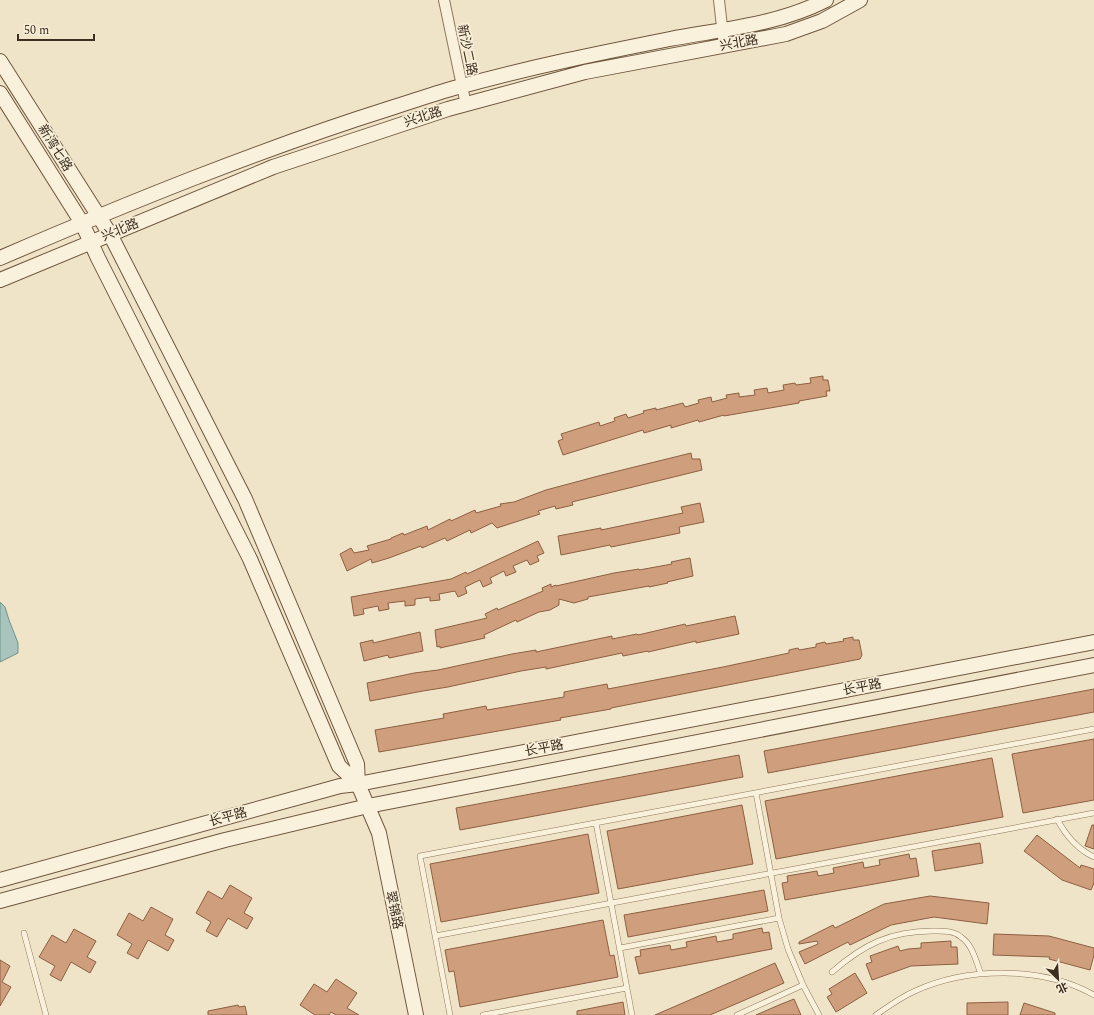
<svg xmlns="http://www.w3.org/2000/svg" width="1094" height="1015" font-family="Spectral,'Noto Sans SC',serif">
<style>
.water{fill:#a9c4bc;stroke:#6f938a}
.building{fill:#cf9f7d;stroke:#8d5f41}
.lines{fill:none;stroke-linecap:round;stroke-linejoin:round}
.lane-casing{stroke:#8d765c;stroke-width:6}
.street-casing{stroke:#8d765c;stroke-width:12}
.secondary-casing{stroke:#6f573f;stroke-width:16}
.lane{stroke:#faf1dc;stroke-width:5}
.street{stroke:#faf1dc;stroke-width:10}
.secondary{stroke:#faf1dc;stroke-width:14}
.labels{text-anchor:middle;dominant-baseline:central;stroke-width:3.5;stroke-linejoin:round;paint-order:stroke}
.street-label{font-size:13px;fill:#3d2e20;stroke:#f7eed8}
</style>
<rect width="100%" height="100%" fill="#f0e4c8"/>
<!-- water -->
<path class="water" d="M0 602 5 607 9 620 18 643V653L0 662Z"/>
<!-- building -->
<path class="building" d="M823 376V380H828L830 391H826L827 396 799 401V403L724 416V415L699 422 698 420 671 428V425L644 433 643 430 563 455 558 441 563 439 561 434 599 422 600 426 615 421 614 418 626 414 628 418 644 413 643 411 656 408V410L683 403 685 407 699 403 698 400 711 397 712 402 727 398 726 395 739 393V397L755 395 754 390 767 388 768 393 784 390 783 385 795 383 796 385 811 383 810 378Z
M691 453 692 459H700L702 470 572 502 573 505 556 509 555 506 538 511 540 514 497 528 492 523 471 533 470 530 447 541 445 538 422 548 421 546 389 558 372 563 371 559 347 571 340 554 351 548 354 553 369 550 367 546 391 539V538L403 533 404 535 427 526 428 530 450 519 451 521 475 510 476 513 501 506 500 504 514 502 546 490 602 475Z
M700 503 704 522 679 527 680 533 611 547 610 545 561 555 558 536 601 528V530L683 513 681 507Z
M538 541 544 553 537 556 539 561 530 565 527 560 513 566 516 572 506 576 504 571 490 578 492 583 483 587 480 580 465 587 467 593 458 597 455 591 439 594 440 600 430 601V597L415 599V605L405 606V601L388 603 389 609 379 611 378 606 363 609 364 614 354 616 351 597 451 579 466 572 467 574Z
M690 558 693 576 667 582 668 583 649 587V586L588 597V599L574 603 559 599V605L550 610 539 612 517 622 516 620 484 635 485 638 440 648V646L437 647 435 630 487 618 485 614 497 608 498 610 543 591 542 588 551 584V587L556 585V586L614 573 639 569V570L672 564 671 562Z
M735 616 739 634 696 643V641L648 652V651L623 656 622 653 546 669V667L521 671 448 687 423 691 370 701 367 683 414 673 438 670 512 654 536 650V652L612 636V639L637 634 638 635 685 624 686 626Z
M420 632 423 651 389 658 388 655 364 661 360 643 373 640V643Z
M853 637V640H859L862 655 860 659 611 708V709L560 718 561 720 379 752 375 730 444 718 443 714 486 706 487 710 564 697V692L607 684 608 689 723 667 789 653V650L798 648 799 650 816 647V644L825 642 826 644 844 641 843 639Z
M1094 689V712L768 773 764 751Z
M1094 739V800L1023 813 1012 754Z
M739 755 743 777 460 830 456 808Z
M992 758 1003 817 776 859 765 801Z
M742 805 753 864 618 889 607 831Z
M1092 825H1094V849L1085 846Z
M588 834 599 893 441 922 430 864Z
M1037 835 1080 868 1081 865 1094 869V883L1091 890 1062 880 1024 851Z
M980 843 983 863 935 871 932 851Z
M909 854 910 859 916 858 919 876 785 900 782 883 788 882 787 876 817 871 818 876 834 873 833 868 863 862 864 868 880 865 879 860Z
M230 885 252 898 244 913 253 918 247 929 228 918 217 937 206 931 211 922 196 913 208 891 222 899Z
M764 890 768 911 628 937 624 915Z
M930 896 989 903 987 924 934 917 891 925 850 945 848 942 805 964 799 952 818 944 817 941 799 944V942L833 925 835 928 884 904Z
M151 907 173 919 165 935 174 940 168 951 148 940 138 959 127 953 132 944 117 935 129 913 143 921Z
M603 920 610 956 614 955 618 977 460 1007 454 971 449 972 445 950Z
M762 928 763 933 769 932 772 949 639 974 635 957 641 956 640 950 670 945 671 950 687 947 686 942 716 936 717 942 733 939V934Z
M74 929 96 941 87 957 96 962 90 973 71 962 61 981 50 975 55 966 39 957 52 935 66 943Z
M994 934 1049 936 1094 948V955L1090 970 1049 959 1050 957 993 955Z
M951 941V947H957L958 964 911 966 872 980 866 964 872 962 870 956 898 946 900 951 908 949 921 948V943Z
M0 960 10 966 2 982 11 987 0 1006Z
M775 963 784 983 745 1000 710 1015H655Z
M855 973 867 993 836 1012 827 997 832 994 829 989Z
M336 979 357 993 347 1008 359 1015H336L331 1012 329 1015H315L300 1005 314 984 327 992Z
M794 999 801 1015H756L779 1005Z
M623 1002 625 1015H577V1011Z
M1008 1002V1015H967V1003Z
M1024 1003 1055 1013V1015H1020Z
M238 1005 239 1007 245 1006 247 1015H208V1011Z"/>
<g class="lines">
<defs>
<path id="lane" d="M756 793 779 918 788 949 803 985 819 1015
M1057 819C1066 836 1077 849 1094 857
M596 823 632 1015
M24 933 46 1015
M435 936 1094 813
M620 948 779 918
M832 972C863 945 890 931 932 931 942 931 953 930 961 937 973 945 976 962 981 974
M450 1015 420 856 1094 729
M483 1015 627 988
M737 1015 803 985
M876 1015C889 1006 901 997 915 991 968 967 1043 966 1094 995"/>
<path id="street" d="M444 0 466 105
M719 0 724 45"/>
<path id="secondary" d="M0 61 110 234 245 499 357 764 358 784
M0 93 82 223 98 258 250 559 339 766 358 784 379 833 416 1015
M0 258C128 203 258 150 391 108 414 101 438 92 462 86 530 67 600 53 670 39 723 29 777 25 826 0
M0 280 273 167 448 109 585 72 786 34 822 21 860 0
M0 880 340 786 358 784 1094 642
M0 901 225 840 368 806 1094 665"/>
</defs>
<!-- lane casing -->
<use href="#lane" class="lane-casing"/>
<!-- street casing -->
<use href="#street" class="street-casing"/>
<!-- secondary casing -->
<use href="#secondary" class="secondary-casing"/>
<!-- lane -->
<use href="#lane" class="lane"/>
<!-- street -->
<use href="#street" class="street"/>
<!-- secondary -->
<use href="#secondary" class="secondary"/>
</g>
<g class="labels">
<!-- street labels -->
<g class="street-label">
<text transform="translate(739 43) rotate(-10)">兴北路</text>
<text transform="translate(467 50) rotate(78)">新沙二路</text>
<text transform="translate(423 117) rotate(-18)">兴北路</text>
<text transform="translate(55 148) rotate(58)">新湾七路</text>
<text transform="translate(120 230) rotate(-22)">兴北路</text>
<text transform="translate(862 687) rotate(-11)">长平路</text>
<text transform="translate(544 748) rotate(-11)">长平路</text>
<text transform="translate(228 817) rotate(-15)">长平路</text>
<text transform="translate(394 910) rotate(78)">翠锦路</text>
</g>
</g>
<!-- north arrow -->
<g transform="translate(1058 979) rotate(155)" stroke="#f7eed8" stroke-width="3" paint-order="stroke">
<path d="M0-3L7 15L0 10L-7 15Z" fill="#3d2e20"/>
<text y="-6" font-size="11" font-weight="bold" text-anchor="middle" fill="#3d2e20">北</text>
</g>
<!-- scale -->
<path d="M18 34v6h76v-6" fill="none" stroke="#3d2e20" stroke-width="2"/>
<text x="24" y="34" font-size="12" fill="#3d2e20" stroke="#f7eed8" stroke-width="3" paint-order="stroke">50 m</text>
</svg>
